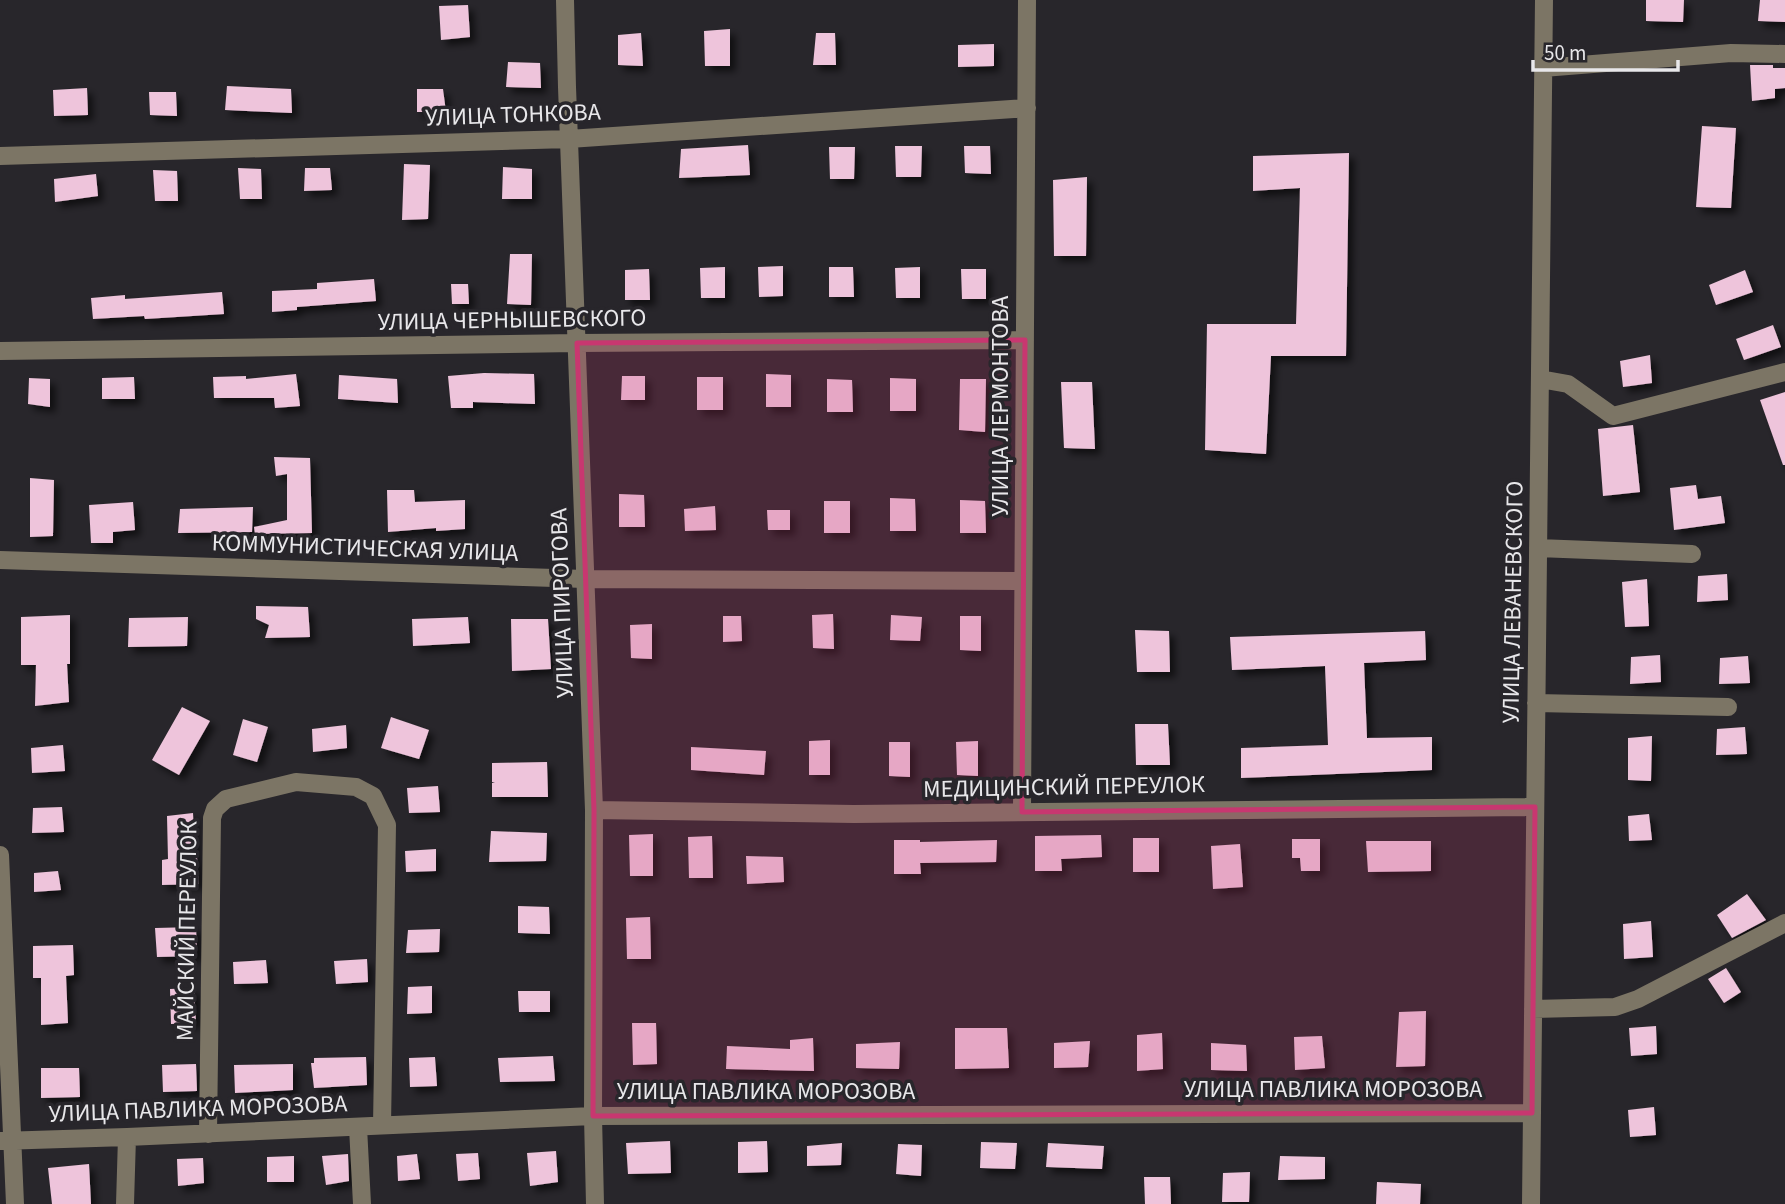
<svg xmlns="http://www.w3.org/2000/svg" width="1785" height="1204" font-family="'Source Sans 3',sans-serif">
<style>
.building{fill:#eec4db;filter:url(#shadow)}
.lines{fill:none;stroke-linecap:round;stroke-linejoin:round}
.minor{stroke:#7c7565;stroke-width:18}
.marked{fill:#c83770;fill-opacity:0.2;stroke:#c83770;stroke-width:5;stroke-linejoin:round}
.labels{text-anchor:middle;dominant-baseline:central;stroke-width:7;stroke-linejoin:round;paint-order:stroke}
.street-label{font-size:24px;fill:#e8e7ea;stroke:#28262b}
</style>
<defs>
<filter id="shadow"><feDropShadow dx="5.5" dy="5.5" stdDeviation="3.5" flood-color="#0009"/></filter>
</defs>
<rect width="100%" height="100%" fill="#28262b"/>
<!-- building -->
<path class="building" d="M1646 0H1684L1683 22 1646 21Z
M1760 0H1785V22L1758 21Z
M468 5 470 37 441 40 439 6Z
M730 29V66H705L704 31Z
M641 33 643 66 618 65V35Z
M816 33H835L836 65H813Z
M994 44V66L958 67V45Z
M508 62 540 63 541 88 506 87Z
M1750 65H1773V68H1785V88L1775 89V98L1752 101Z
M227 86 291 89 292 113 225 110Z
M87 88 88 115 54 116 53 90Z
M417 89H443L446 112H417Z
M149 92H176L177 116 150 115Z
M1702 126 1736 128 1731 208 1696 207Z
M748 145 750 175 679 178 681 149Z
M895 146H922L921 177H896Z
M964 146H990L991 174 965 173Z
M829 147H855L854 179H830Z
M1349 153 1346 356H1271L1266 454 1205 450 1207 324H1296L1300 188 1253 191V156Z
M404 164 430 165 428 219 402 220Z
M503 167 532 169V199H502Z
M238 168 261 169 262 199H240Z
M305 168H330L332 190 304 191Z
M153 170 177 171 178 201H155Z
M96 174 98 196 55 202 54 179Z
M1087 177 1086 256H1054L1053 180Z
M510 254H532L531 305 507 304Z
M783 266V296L759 297 758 267Z
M725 267V298H701L700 268Z
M829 267H853L854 297H829Z
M920 267V298H896L895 268Z
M649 269 650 300H625V270Z
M961 269H986V299H962Z
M1745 270 1753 292 1716 305 1709 285Z
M374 279 376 301 297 307V310L272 312V291L317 289V283Z
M451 284H468L469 304H452Z
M222 292 224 314 145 319 144 316 93 319 91 298 125 295V299Z
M1773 325 1781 347 1744 360 1736 339Z
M1650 355 1652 383 1623 387 1620 361Z
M484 373 534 374 535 404 473 402V408H451L448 376Z
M296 374 300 406 275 408 274 398H214L213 377 246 376V379Z
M766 374 791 375V407H766Z
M339 375 397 379 398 403 338 399Z
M622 376H645V400H621Z
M134 377 135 399H102V378Z
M697 377H723V410H697Z
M29 378 50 379V407L28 404Z
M890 378 916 379V411H890Z
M827 379 852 380 853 412H827Z
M960 379H986L985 432 959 430Z
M1061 382H1092L1095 449 1064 448Z
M1785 392V465H1783L1760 400Z
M1633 425 1640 492 1603 496 1598 429Z
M274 457 310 458 312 533 255 534 254 527 287 520V474L276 476Z
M30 478 54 480 53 536 30 537Z
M1696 485 1698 499 1721 496 1725 523 1674 530 1670 488Z
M387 490H414L415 502 465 500V529L436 531V528L388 532Z
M619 494 644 495 645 527H619Z
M890 498 915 499 916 531H890Z
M960 500 985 501 986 533H960Z
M824 501H850V533H824Z
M133 502 135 530 113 532V543H91L89 505Z
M715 506 716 530 685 531 684 509Z
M253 507 252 532 178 533 180 509Z
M767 510H790V530H768Z
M1727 574 1728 600 1697 602 1698 576Z
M1647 579 1649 626 1625 627 1622 582Z
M256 606 308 607 310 637 265 638 269 625 256 619Z
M833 614 834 649 813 648 812 615Z
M70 615V664H67L69 702 35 706 36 665H21V617Z
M891 615 922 617 920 641 890 640Z
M723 616H741L742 641 723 642Z
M960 616H981V651L960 650Z
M188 617 187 646 128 647 129 618Z
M468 617 470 643 413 646 412 619Z
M511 619H548L551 669 512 671Z
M652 624V659L631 658 630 625Z
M1135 630 1169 631 1170 672H1137Z
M1425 631 1426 660 1364 663 1367 738 1432 737V770L1241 778V748L1328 745 1325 666 1232 670 1230 637Z
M1660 655 1661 682 1630 684 1631 657Z
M1748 656 1750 683 1719 684 1720 658Z
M182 707 210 721 179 775 152 760Z
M391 717 429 730 419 759 381 748Z
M243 719 268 727 257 762 233 755Z
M1135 724H1168L1170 765H1136Z
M346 725 347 748 313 752 312 729Z
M1745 727 1747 754 1716 755 1717 729Z
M1652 736 1651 781 1628 780V738Z
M830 740V775H809V741Z
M978 741V776L957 775 956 742Z
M889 742H910V777L889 776Z
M63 745 65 771 32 773 31 748Z
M691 747 766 751 764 775 691 770Z
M547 762 548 797H492V783H495L492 782V763Z
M438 786 440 812 409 813 407 788Z
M62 807 64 832 32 833 33 808Z
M193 813 195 858H197L199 884 162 885V860L168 859 167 816Z
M1649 814 1652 840 1629 841 1628 816Z
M491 831 547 833 546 861 489 862Z
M653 834V876H630L629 835Z
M1101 835 1102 857 1061 859 1062 871H1035V836Z
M712 836 713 878H689L688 837Z
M1133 838H1159V872H1133Z
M1292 839H1320V871H1301L1300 858H1292Z
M894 840H920V842L997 840 996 862 920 863 921 874H894Z
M1366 841H1431V871L1368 872Z
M1240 844 1243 887 1213 889 1211 846Z
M436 849V871L406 872 405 851Z
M746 856 783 857 784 882 747 884Z
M58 871 61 890 34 892V873Z
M1747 894 1766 920 1732 938 1717 915Z
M518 906 549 907 550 934 518 933Z
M650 917 651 959H627L626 918Z
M1651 921 1653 957 1624 959 1623 924Z
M196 927 197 956 157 957 155 928Z
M440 929 439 952 406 953 408 930Z
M73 945 74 975 66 976 68 1023 41 1025V978H33V946Z
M367 959 368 982 336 984 334 961Z
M266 960 268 983 234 984 233 962Z
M1726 968 1741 992 1724 1003 1708 979Z
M432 986V1013L407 1014 408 987Z
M194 988 196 1023 171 1024 170 989Z
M518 991H550V1012H519Z
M1426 1011 1425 1066 1396 1067 1399 1012Z
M632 1023H656L657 1064 633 1065Z
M1656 1026 1657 1054 1631 1056 1629 1028Z
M955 1028H1007L1009 1068 955 1069Z
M1162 1033 1163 1069 1137 1071V1035Z
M1322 1036 1325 1068 1295 1070 1294 1037Z
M813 1038 814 1071 726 1069 727 1046 790 1049V1040Z
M1090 1041 1088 1067 1054 1068V1043Z
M900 1042 899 1069 856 1068V1044Z
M1211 1043 1246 1045 1247 1071 1211 1070Z
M553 1056 555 1081 500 1082 498 1058Z
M366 1057 367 1085 314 1088 311 1063H314V1058Z
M435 1057 437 1086 410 1087 409 1058Z
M196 1064 197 1091 163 1092 162 1065Z
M293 1064V1090L235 1093 234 1065Z
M41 1068H79L80 1097 41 1098Z
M1654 1107 1656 1135 1630 1137 1628 1110Z
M670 1141 671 1173 628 1174 626 1143Z
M767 1141 768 1172 738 1173V1142Z
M981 1142 1017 1143 1015 1169 980 1168Z
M842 1143 841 1165 807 1166V1146Z
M1048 1143 1104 1146 1102 1169 1046 1167Z
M898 1144 922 1145 921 1176 896 1174Z
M556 1151 558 1182 530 1186 527 1153Z
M478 1153 480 1179 458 1181 456 1154Z
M348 1154 349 1181 326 1185 322 1156Z
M417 1154 420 1179 398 1181 397 1156Z
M294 1156V1182H267V1157Z
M1280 1156 1325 1157V1179L1278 1180Z
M203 1158 204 1183 178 1186 177 1159Z
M89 1164 91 1204H52L48 1168Z
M1250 1172 1249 1202H1222L1223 1173Z
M1144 1177H1170L1171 1204H1145Z
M1377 1182 1421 1184 1420 1204H1376Z"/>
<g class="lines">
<!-- minor -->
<path class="minor" d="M565 0 567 87 594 810 593 1116 595 1204
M1543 68 1731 53 1785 54
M0 156 569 139 1027 108
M0 351 577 343 1025 340
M1540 379 1568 384 1613 416 1785 372
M1538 548 1692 554
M0 560 585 579 1023 581
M1536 703 1728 707
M594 810 854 814 1535 807
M1022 812 1027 0
M0 855 15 1204
M1533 1009 1615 1007 1638 999 1785 923
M358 1127 362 1204
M208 1134 212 818 215 809 226 799 296 782 356 787 373 796 387 825 382 1125
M0 1141 127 1137 593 1116 1532 1113
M125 1204 127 1137
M1531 1204 1544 0"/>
</g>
<!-- marked area -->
<path class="marked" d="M1025 340 1022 812 1535 807 1532 1113 593 1116 594 810 577 343Z"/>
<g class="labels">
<!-- street labels -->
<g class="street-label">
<text transform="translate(513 115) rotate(-2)">УЛИЦА ТОНКОВА</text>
<text transform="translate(512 320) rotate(-1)">УЛИЦА ЧЕРНЫШЕВСКОГО</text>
<text transform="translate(1000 406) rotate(-90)">УЛИЦА ЛЕРМОНТОВА</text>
<text transform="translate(365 548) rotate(2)">КОММУНИСТИЧЕСКАЯ УЛИЦА</text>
<text transform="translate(1513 602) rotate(-89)">УЛИЦА ЛЕВАНЕВСКОГО</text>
<text transform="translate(562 603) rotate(-92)">УЛИЦА ПИРОГОВА</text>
<text transform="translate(1064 787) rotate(-1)">МЕДИЦИНСКИЙ ПЕРЕУЛОК</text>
<text transform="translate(187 931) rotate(-89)">МАЙСКИЙ ПЕРЕУЛОК</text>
<text x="1333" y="1089">УЛИЦА ПАВЛИКА МОРОЗОВА</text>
<text x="766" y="1091">УЛИЦА ПАВЛИКА МОРОЗОВА</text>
<text transform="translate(198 1109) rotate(-2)">УЛИЦА ПАВЛИКА МОРОЗОВА</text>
</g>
</g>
<!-- scale -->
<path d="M1533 60v10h145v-10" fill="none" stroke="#e8e7ea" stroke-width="3.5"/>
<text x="1544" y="60" font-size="21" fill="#e8e7ea" stroke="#28262b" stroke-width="5" paint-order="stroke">50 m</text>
</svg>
